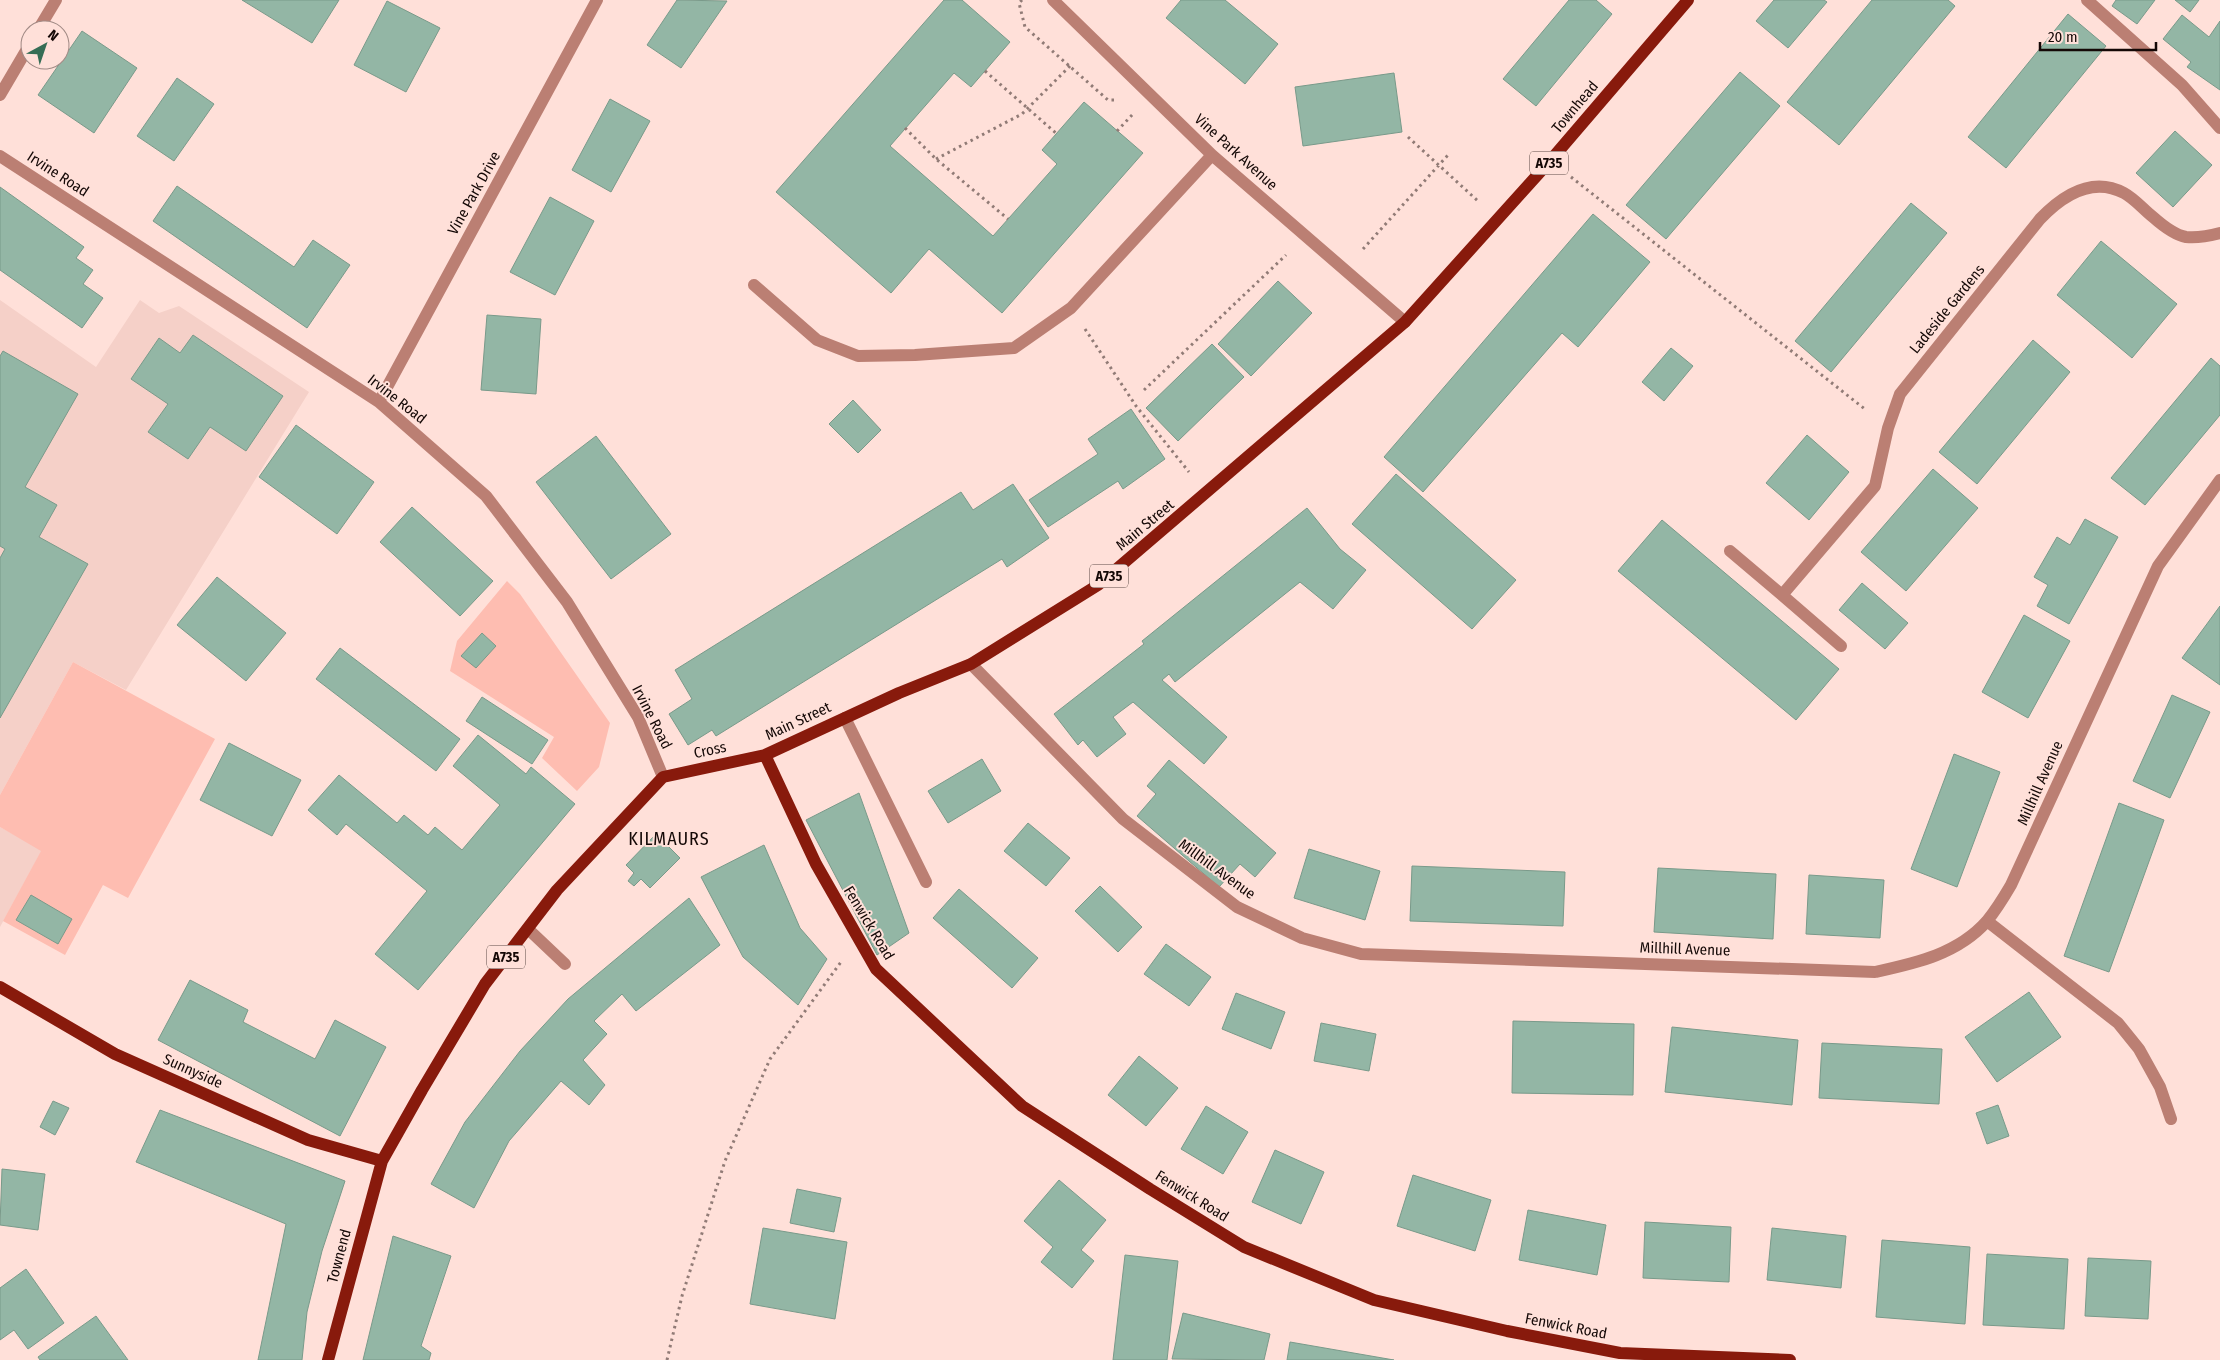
<svg xmlns="http://www.w3.org/2000/svg" width="2220" height="1360" font-family="'Fira Sans Condensed',sans-serif">
<style>
.built{fill:#f5d0c8}
.green{fill:#febdb1}
.building{fill:#93b6a5;stroke:#799a8a}
.lines{fill:none;stroke-linecap:round;stroke-linejoin:round}
.path{stroke:#917b76;stroke-width:3;stroke-dasharray:2.5 4;stroke-linecap:butt}
.minor{stroke:#bb7f73;stroke-width:12}
.major{stroke:#881a0c;stroke-width:12}
.labels{text-anchor:middle;dominant-baseline:central;stroke-width:4;stroke-linejoin:round;paint-order:stroke}
.shield{fill:#ffe0d9;stroke:#5a4945;stroke-width:1}
.shield-label{font-size:14px;font-weight:bold;fill:#140806}
.street-label{font-size:15px;fill:#140806;stroke:#ffe0d9}
.quarter-label{font-size:18px;letter-spacing:1px;fill:#140806;stroke:#ffe0d9}
</style>
<rect width="100%" height="100%" fill="#ffe0d9"/>
<!-- built -->
<path class="built" d="M0 300 96 367 140 300 159 313 179 306 309 392 126 690 73 662 0 795Z
M0 827 42 850 0 927Z"/>
<!-- green -->
<path class="green" d="M507 581 520 594 610 723 599 767 577 791 542 758 554 737 450 671 457 641Z
M73 662 215 739 128 898 103 885 65 955 3 921 41 851 0 827V795Z"/>
<!-- building -->
<path class="building" d="M242 0H339L312 43Z
M677 0 727 1 681 68 647 45Z
M944 0H962L1010 42 971 87 954 73 890 146 993 236 1057 164 1042 150 1084 102 1143 153 1002 313 929 249 891 293 776 192Z
M1181 0H1225L1278 44 1245 84 1166 18Z
M1569 0H1596L1612 14 1536 106 1503 79Z
M1774 0H1824L1827 2 1788 48 1756 21Z
M1872 0H1948L1955 6 1839 145 1787 102Z
M2116 0H2155L2137 24 2112 6Z
M2175 0H2199L2190 12Z
M387 1 440 28 406 92 354 65Z
M2068 14 2106 46 2006 168 1968 137Z
M2182 15 2209 37 2220 21V90L2187 67 2191 62 2163 39Z
M82 31 137 68 94 133 38 95Z
M1740 72 1780 106 1666 239 1626 205Z
M1394 73 1402 132 1303 146 1295 87Z
M177 78 214 104 174 161 137 136Z
M610 99 650 121 611 192 572 170Z
M2175 131 2212 165 2173 207 2136 173Z
M177 186 294 267 313 240 350 265 307 328 153 221Z
M0 187 84 247 76 258 93 270 83 284 103 298 82 328 0 270Z
M550 197 594 221 555 295 510 272Z
M1911 203 1947 233 1831 372 1795 341Z
M1593 214 1650 262 1578 347 1562 333 1423 492 1384 457Z
M2101 241 2177 304 2132 358 2057 295Z
M1278 281 1312 313 1251 376 1218 344Z
M487 315 541 319 536 394 481 390Z
M193 335 283 396 246 451 210 427 188 459 148 432 168 404 131 379 159 338 180 353Z
M2033 340 2070 372 1977 484 1939 452Z
M1212 344 1244 377 1178 441 1146 408Z
M1671 348 1693 366 1664 401 1642 382Z
M3 351 78 394 25 487 57 505 39 537 88 564 0 718V558L5 549 0 546V356Z
M2211 358 2220 366V415L2145 505 2111 478Z
M853 400 881 430 858 453 829 424Z
M1131 409 1165 459 1123 489 1118 481 1048 527 1029 500 1098 454 1088 439Z
M296 425 374 482 337 534 259 477Z
M1807 435 1849 472 1809 520 1766 483Z
M596 436 671 534 611 579 536 482Z
M1933 469 1978 508 1906 591 1861 552Z
M1396 474 1516 580 1472 629 1352 524Z
M1013 484 1049 538 1007 567 1002 559 716 736 712 730 688 745 669 714 692 699 675 670 961 492 973 510Z
M412 507 493 581 460 616 380 542Z
M1307 508 1340 549 1366 570 1333 609 1300 582 1175 682 1169 674 1162 680 1227 737 1204 764 1133 702 1113 717 1126 734 1097 757 1083 740 1078 745 1054 714 1144 644 1142 641Z
M2085 519 2118 537 2069 624 2037 606 2048 585 2034 577 2057 537 2070 545Z
M1662 520 1839 669 1796 720 1618 571Z
M217 577 286 633 246 681 177 625Z
M1862 583 1908 623 1885 649 1839 610Z
M2220 606V685L2182 658Z
M2024 615 2070 641 2028 718 1982 692Z
M482 633 496 646 476 668 461 656Z
M340 648 460 739 436 771 316 679Z
M2172 695 2210 712 2170 798 2133 781Z
M482 697 548 740 532 764 466 721Z
M478 735 526 774 531 767 575 804 418 990 375 954 427 891 346 824 337 835 308 810 339 775 397 823 404 815 428 835 435 827 462 850 500 805 453 766Z
M229 743 301 780 272 836 200 800Z
M1954 754 2000 772 1957 887 1911 869Z
M982 759 1001 791 948 823 928 791Z
M1169 760 1276 853 1255 877 1240 864 1219 887 1137 816 1156 794 1147 786Z
M859 793 909 933 877 955 806 820Z
M2119 803 2164 820 2109 972 2064 956Z
M1028 823 1070 858 1046 886 1004 851Z
M656 834 680 858 650 888 641 879 634 886 628 881 634 873 626 865Z
M764 845 800 928 827 959 798 1005 743 957 701 877Z
M1309 849 1380 871 1365 920 1294 898Z
M1412 866 1565 872 1563 926 1410 921Z
M1658 868 1776 874 1773 939 1654 932Z
M1809 875 1884 880 1880 938 1806 934Z
M1100 886 1142 927 1118 952 1075 911Z
M959 889 1038 958 1012 988 933 918Z
M31 895 72 919 58 944 16 920Z
M689 898 720 945 636 1011 622 994 594 1021 607 1034 583 1060 605 1085 589 1105 561 1081 509 1141 474 1208 431 1184 465 1122 520 1051 568 999Z
M1166 944 1211 977 1189 1006 1144 974Z
M190 980 248 1010 243 1022 315 1059 335 1020 386 1047 340 1136 158 1040Z
M2029 992 2061 1037 1997 1082 1965 1037Z
M1236 993 1285 1012 1271 1049 1222 1029Z
M1513 1021 1634 1024 1633 1095 1512 1093Z
M1321 1023 1376 1034 1369 1071 1314 1061Z
M1672 1027 1798 1040 1792 1105 1665 1092Z
M1822 1043 1942 1049 1939 1104 1819 1098Z
M1139 1056 1178 1088 1146 1126 1108 1095Z
M53 1101 69 1108 55 1135 40 1127Z
M1998 1105 2009 1136 1987 1144 1976 1113Z
M1206 1106 1248 1132 1223 1174 1181 1149Z
M160 1110 345 1181 322 1251 307 1312 302 1360H258L286 1224 136 1162Z
M1275 1150 1324 1172 1301 1224 1252 1202Z
M2 1169 45 1174 38 1230 0 1225Z
M1413 1175 1491 1200 1475 1251 1397 1226Z
M1059 1180 1106 1220 1081 1250 1094 1261 1072 1288 1041 1262 1053 1247 1024 1221Z
M797 1189 841 1198 834 1232 790 1223Z
M1528 1210 1606 1225 1597 1275 1519 1260Z
M1645 1222 1731 1227 1729 1282 1643 1278Z
M763 1228 847 1242 835 1319 750 1304Z
M1772 1228 1846 1236 1841 1288 1767 1280Z
M393 1236 451 1256 421 1346 431 1353 429 1360H363Z
M1882 1240 1970 1247 1965 1324 1876 1317Z
M1987 1254 2068 1259 2064 1329 1983 1325Z
M1125 1255 1178 1261 1167 1360H1113Z
M2088 1258 2151 1261 2148 1319 2085 1316Z
M26 1269 64 1323 28 1349 14 1330 0 1340V1288Z
M1183 1313 1270 1334 1264 1360 1172 1359Z
M96 1316 128 1360H40L38 1357Z
M1290 1342 1394 1360H1287Z"/>
<g class="lines">
<!-- path -->
<path class="path" d="M1022 0 1019 3 1025 27 1108 100H1118
M985 71 1057 134
M905 128 936 159 1008 219
M1117 131 1133 114
M1408 137 1479 202
M936 159 1022 114 1070 66
M1571 177 1866 410
M1363 249 1448 155
M1085 329 1136 406 1189 472
M1144 390 1286 255
M667 1360 682 1296 725 1161 770 1059 841 962"/>
<!-- minor -->
<path class="minor" d="M1053 0 1212 155 1405 322
M2087 0 2182 85 2220 128
M38 30 56 0
M0 95 30 44
M0 156 379 402 486 496 567 602 638 717 663 777
M754 285 817 340 858 356 915 355 1014 348 1071 308 1212 155
M379 402 597 0
M1730 551 1782 595
M1841 646 1782 595 1875 486 1888 428 1900 394 2040 219C2062 196 2092 176 2124 193 2135 199 2144 210 2153 217 2162 225 2175 235 2186 237 2197 238 2209 236 2220 233
M971 664 1123 819 1237 907 1302 938 1361 954 1875 972C1916 963 1958 954 1987 921 1996 910 2004 897 2011 885L2158 566 2220 480
M845 718 926 882
M1987 921 2118 1023 2139 1049 2160 1087 2171 1119
M528 929 565 964"/>
<!-- major -->
<path class="major" d="M765 755 816 864 876 969 1022 1106 1150 1189 1244 1247 1374 1300 1507 1331 1620 1353 1790 1360
M0 987 115 1054 308 1140 382 1161
M328 1360 382 1161 422 1090 485 984 557 890 663 777 765 755 899 693 971 664 1098 585 1405 322 1550 161 1688 0"/>
</g>
<g class="labels">
<!-- shield labels -->
<g class="shield">
<rect x="1530" y="151.5" width="38" height="23" rx="4"/>
<rect x="1090" y="564.5" width="38" height="23" rx="4"/>
<rect x="487" y="945.5" width="38" height="23" rx="4"/>
</g>
<g class="shield-label">
<text x="1549" y="163">A735</text>
<text x="1109" y="576">A735</text>
<text x="506" y="957">A735</text>
</g>
<!-- street labels -->
<g class="street-label">
<text transform="translate(1575 107) rotate(-50)">Townhead</text>
<text transform="translate(1236 152) rotate(42)">Vine Park Avenue</text>
<text transform="translate(58 174) rotate(33)">Irvine Road</text>
<text transform="translate(474 193) rotate(-61)">Vine Park Drive</text>
<text transform="translate(1947 309) rotate(-51)">Ladeside Gardens</text>
<text transform="translate(397 399) rotate(38)">Irvine Road</text>
<text transform="translate(1145 525) rotate(-40)">Main Street</text>
<text transform="translate(652 717) rotate(63)">Irvine Road</text>
<text transform="translate(798 721) rotate(-25)">Main Street</text>
<text transform="translate(710 750) rotate(-12)">Cross</text>
<text transform="translate(2040 783) rotate(-66)">Millhill Avenue</text>
<text transform="translate(1217 869) rotate(36)">Millhill Avenue</text>
<text transform="translate(869 923) rotate(59)">Fenwick Road</text>
<text transform="translate(1685 949) rotate(2)">Millhill Avenue</text>
<text transform="translate(193 1071) rotate(24)">Sunnyside</text>
<text transform="translate(1192 1196) rotate(32)">Fenwick Road</text>
<text transform="translate(339 1256) rotate(-75)">Townend</text>
<text transform="translate(1566 1326) rotate(11)">Fenwick Road</text>
</g>
<!-- quarter labels -->
<g class="quarter-label">
<text x="669" y="839">KILMAURS</text>
</g>
</g>
<!-- north arrow -->
<g transform="translate(45 45) rotate(40)"><circle r="24" fill="#ffe0d9" stroke="#a18a85"/>
<path d="M0-4L9 19L0 12L-9 19Z" fill="#356d55"/>
<text y="-8" font-size="14" font-weight="bold" text-anchor="middle" fill="#140806">N</text>
</g>
<!-- scale -->
<path d="M2040 42v8h116v-8" fill="none" stroke="#140806" stroke-width="2.5"/>
<text x="2048" y="42" font-size="15" fill="#140806" stroke="#ffe0d9" stroke-width="4" paint-order="stroke">20 m</text>
</svg>
